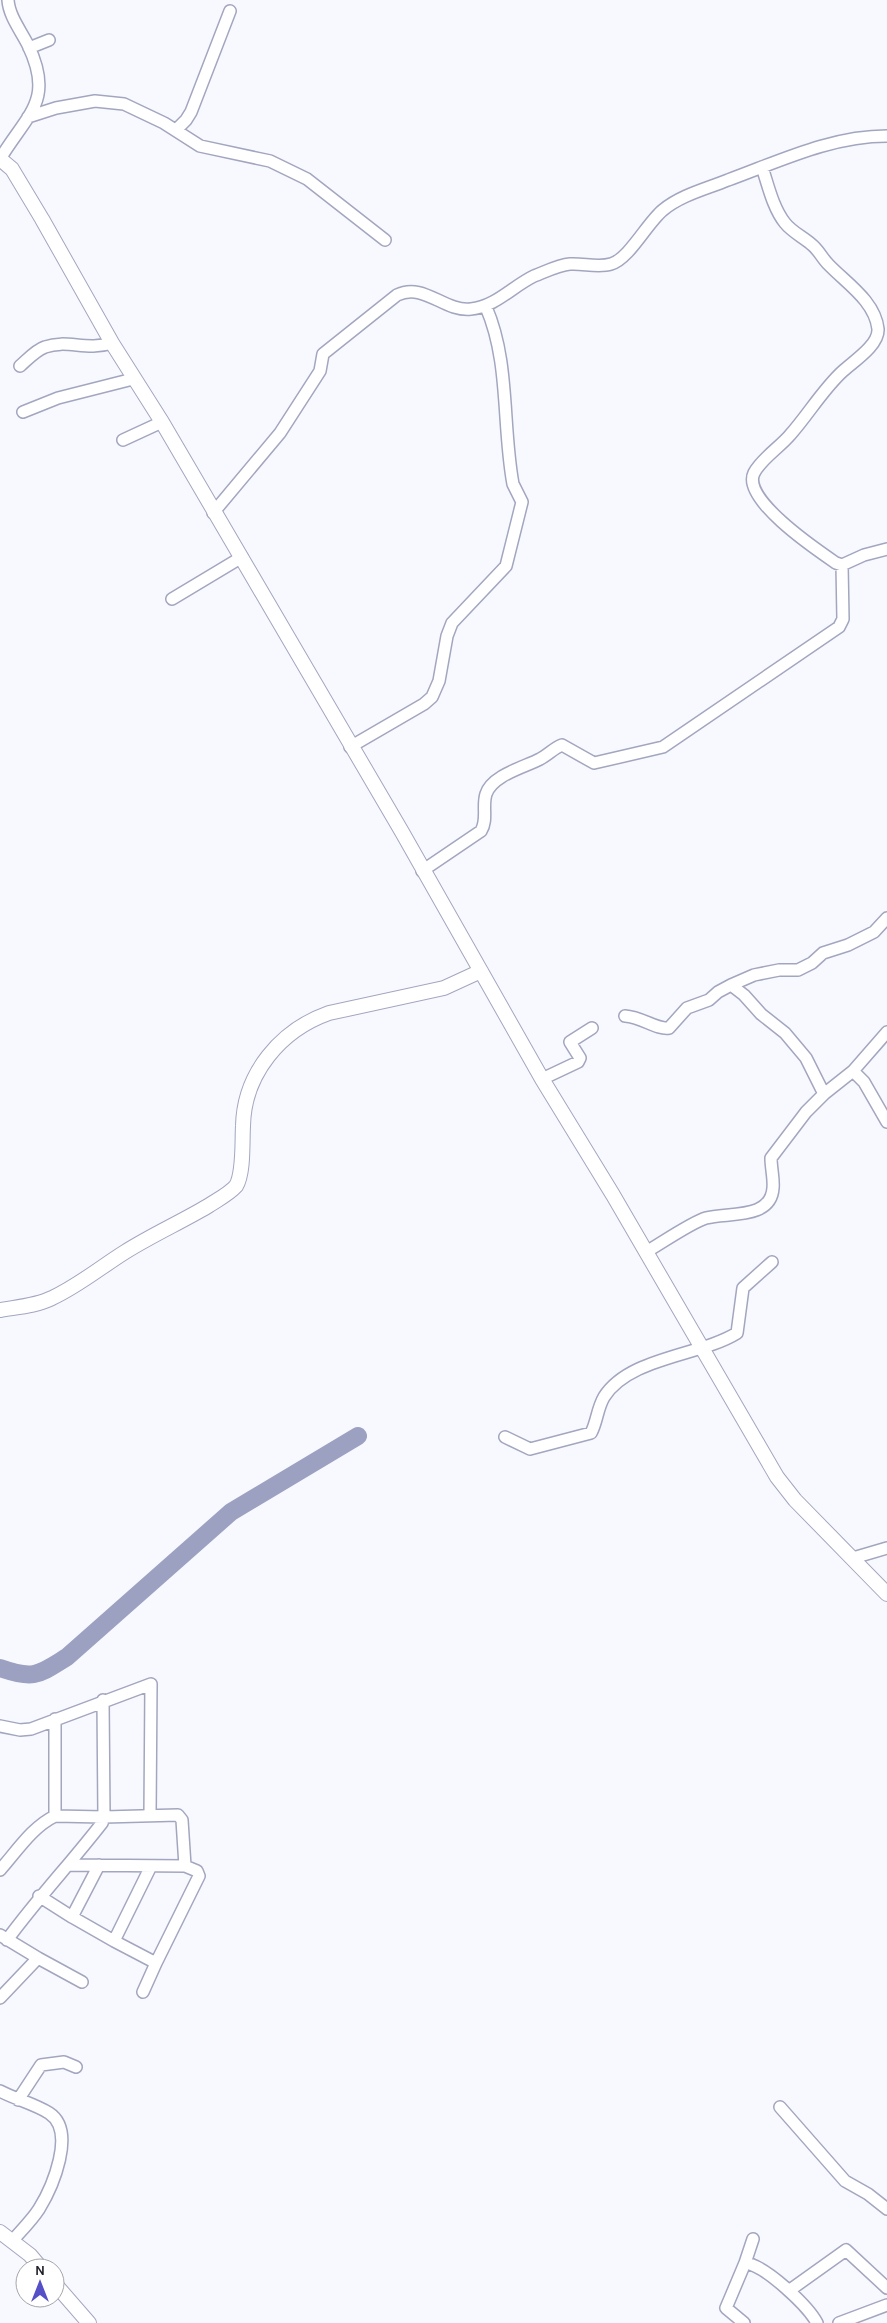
<svg xmlns="http://www.w3.org/2000/svg" width="887" height="2323" font-family="Karla,sans-serif">
<style>
.lines{fill:none;stroke-linecap:round;stroke-linejoin:round}
.river{stroke:#9ca0c1;stroke-width:18}
.minor-casing{stroke:#a3a6bf;stroke-width:14}
.tertiary-casing{stroke:#a3a6bf;stroke-width:16}
.minor{stroke:#fff;stroke-width:11}
.tertiary{stroke:#fff;stroke-width:14}
</style>
<rect width="100%" height="100%" fill="#f8f9fe"/>
<g class="lines">
<!-- river -->
<path class="river" d="M0 1668C34 1680 38 1675 67 1657L231 1512 358 1436"/>
<defs>
<path id="minor" d="M29 48 49 40
M28 117 56 108 95 101 124 104 164 123 200 146 270 161 307 179 385 240
M176 130 186 120 191 112 230 11
M0 159C27 114 55 101 28 45 21 31 9 16 8 0
M762 167C768 185 773 208 785 223 792 232 803 237 811 244 818 249 822 258 828 264 846 283 875 301 878 329 879 345 854 361 843 371 823 389 808 415 790 435 780 447 761 459 754 473 741 499 817 550 836 563L842 565 864 555 887 549
M20 366C28 359 36 350 45 347 67 339 86 351 112 343
M23 412 58 398 133 379
M123 440 162 422
M213 513 280 433 320 371 323 354 397 295C424 282 444 312 471 309 495 307 513 286 534 276 545 272 558 265 570 264 583 263 598 268 611 264 629 259 647 223 663 210 681 195 706 189 728 180 780 161 831 136 887 136
M172 599 242 557
M350 747 424 704 432 697 439 681 447 636 452 623 506 566 522 502 513 484C502 425 510 362 486 307
M422 871 481 831C488 820 482 806 486 794 492 775 525 767 540 759 548 755 554 748 562 745L594 763 663 747 839 627 843 619 842 565
M625 1016C642 1017 657 1030 669 1028L687 1008 709 1000 718 992 731 985
M853 1071 864 1082 887 1122
M542 1079 578 1062 580 1058 570 1042 592 1028
M824 1094 806 1058 785 1033 761 1014 744 995 731 985 754 975 779 970H798L812 963 823 953 848 945 874 932 887 918
M646 1252C660 1244 692 1222 706 1218 727 1212 771 1220 773 1188 774 1179 771 1168 771 1158L806 1112 824 1094 853 1071 887 1032
M505 1437 530 1449 591 1433C597 1422 597 1409 604 1397 629 1357 700 1356 737 1333L743 1288 772 1262
M853 1558 887 1548
M0 1726 20 1730 31 1729 151 1684 150 1815
M55 1816 104 1817 178 1815 182 1820 185 1866 69 1865
M0 1870C17 1851 32 1827 55 1816V1719
M39 1896 72 1917 99 1865
M72 1917 114 1941 151 1866
M0 1935 38 1958 0 1998
M7 1940C37 1899 71 1863 102 1823L104 1817 103 1700
M114 1941 156 1963 199 1876 197 1871 185 1866
M38 1958 82 1982
M143 1992 156 1963
M0 2091C15 2099 35 2104 49 2113 77 2131 52 2188 39 2209 32 2220 21 2231 12 2241
M18 2100 41 2065 64 2062 76 2067
M780 2107 845 2181 868 2194 887 2209
M745 2263 753 2239
M790 2290 846 2250 887 2288
M744 2323 726 2308 745 2263C765 2265 808 2306 817 2323
M839 2323 887 2305"/>
<path id="tertiary" d="M0 159 12 169 42 219 112 343 162 422 402 832 542 1079 613 1195 777 1477 795 1500 887 1594
M0 1310C17 1307 36 1306 52 1298 78 1286 101 1267 125 1252 152 1235 181 1222 208 1206 217 1200 229 1194 236 1186 244 1173 242 1141 243 1126 244 1073 281 1030 329 1013L444 988 481 971
M0 2232 30 2255 41 2268
M55 2284 89 2323"/>
</defs>
<!-- minor casing -->
<use href="#minor" class="minor-casing"/>
<!-- tertiary casing -->
<use href="#tertiary" class="tertiary-casing"/>
<!-- minor -->
<use href="#minor" class="minor"/>
<!-- tertiary -->
<use href="#tertiary" class="tertiary"/>
</g>
<!-- north arrow -->
<g transform="translate(40 2283)"><circle r="24" fill="#ffffff" stroke="#a5a6a9"/>
<path d="M0-4L9 19L0 12L-9 19Z" fill="#5650c8"/>
<text y="-8" font-size="14" font-weight="bold" text-anchor="middle" fill="#1f2029">N</text>
</g>
</svg>
